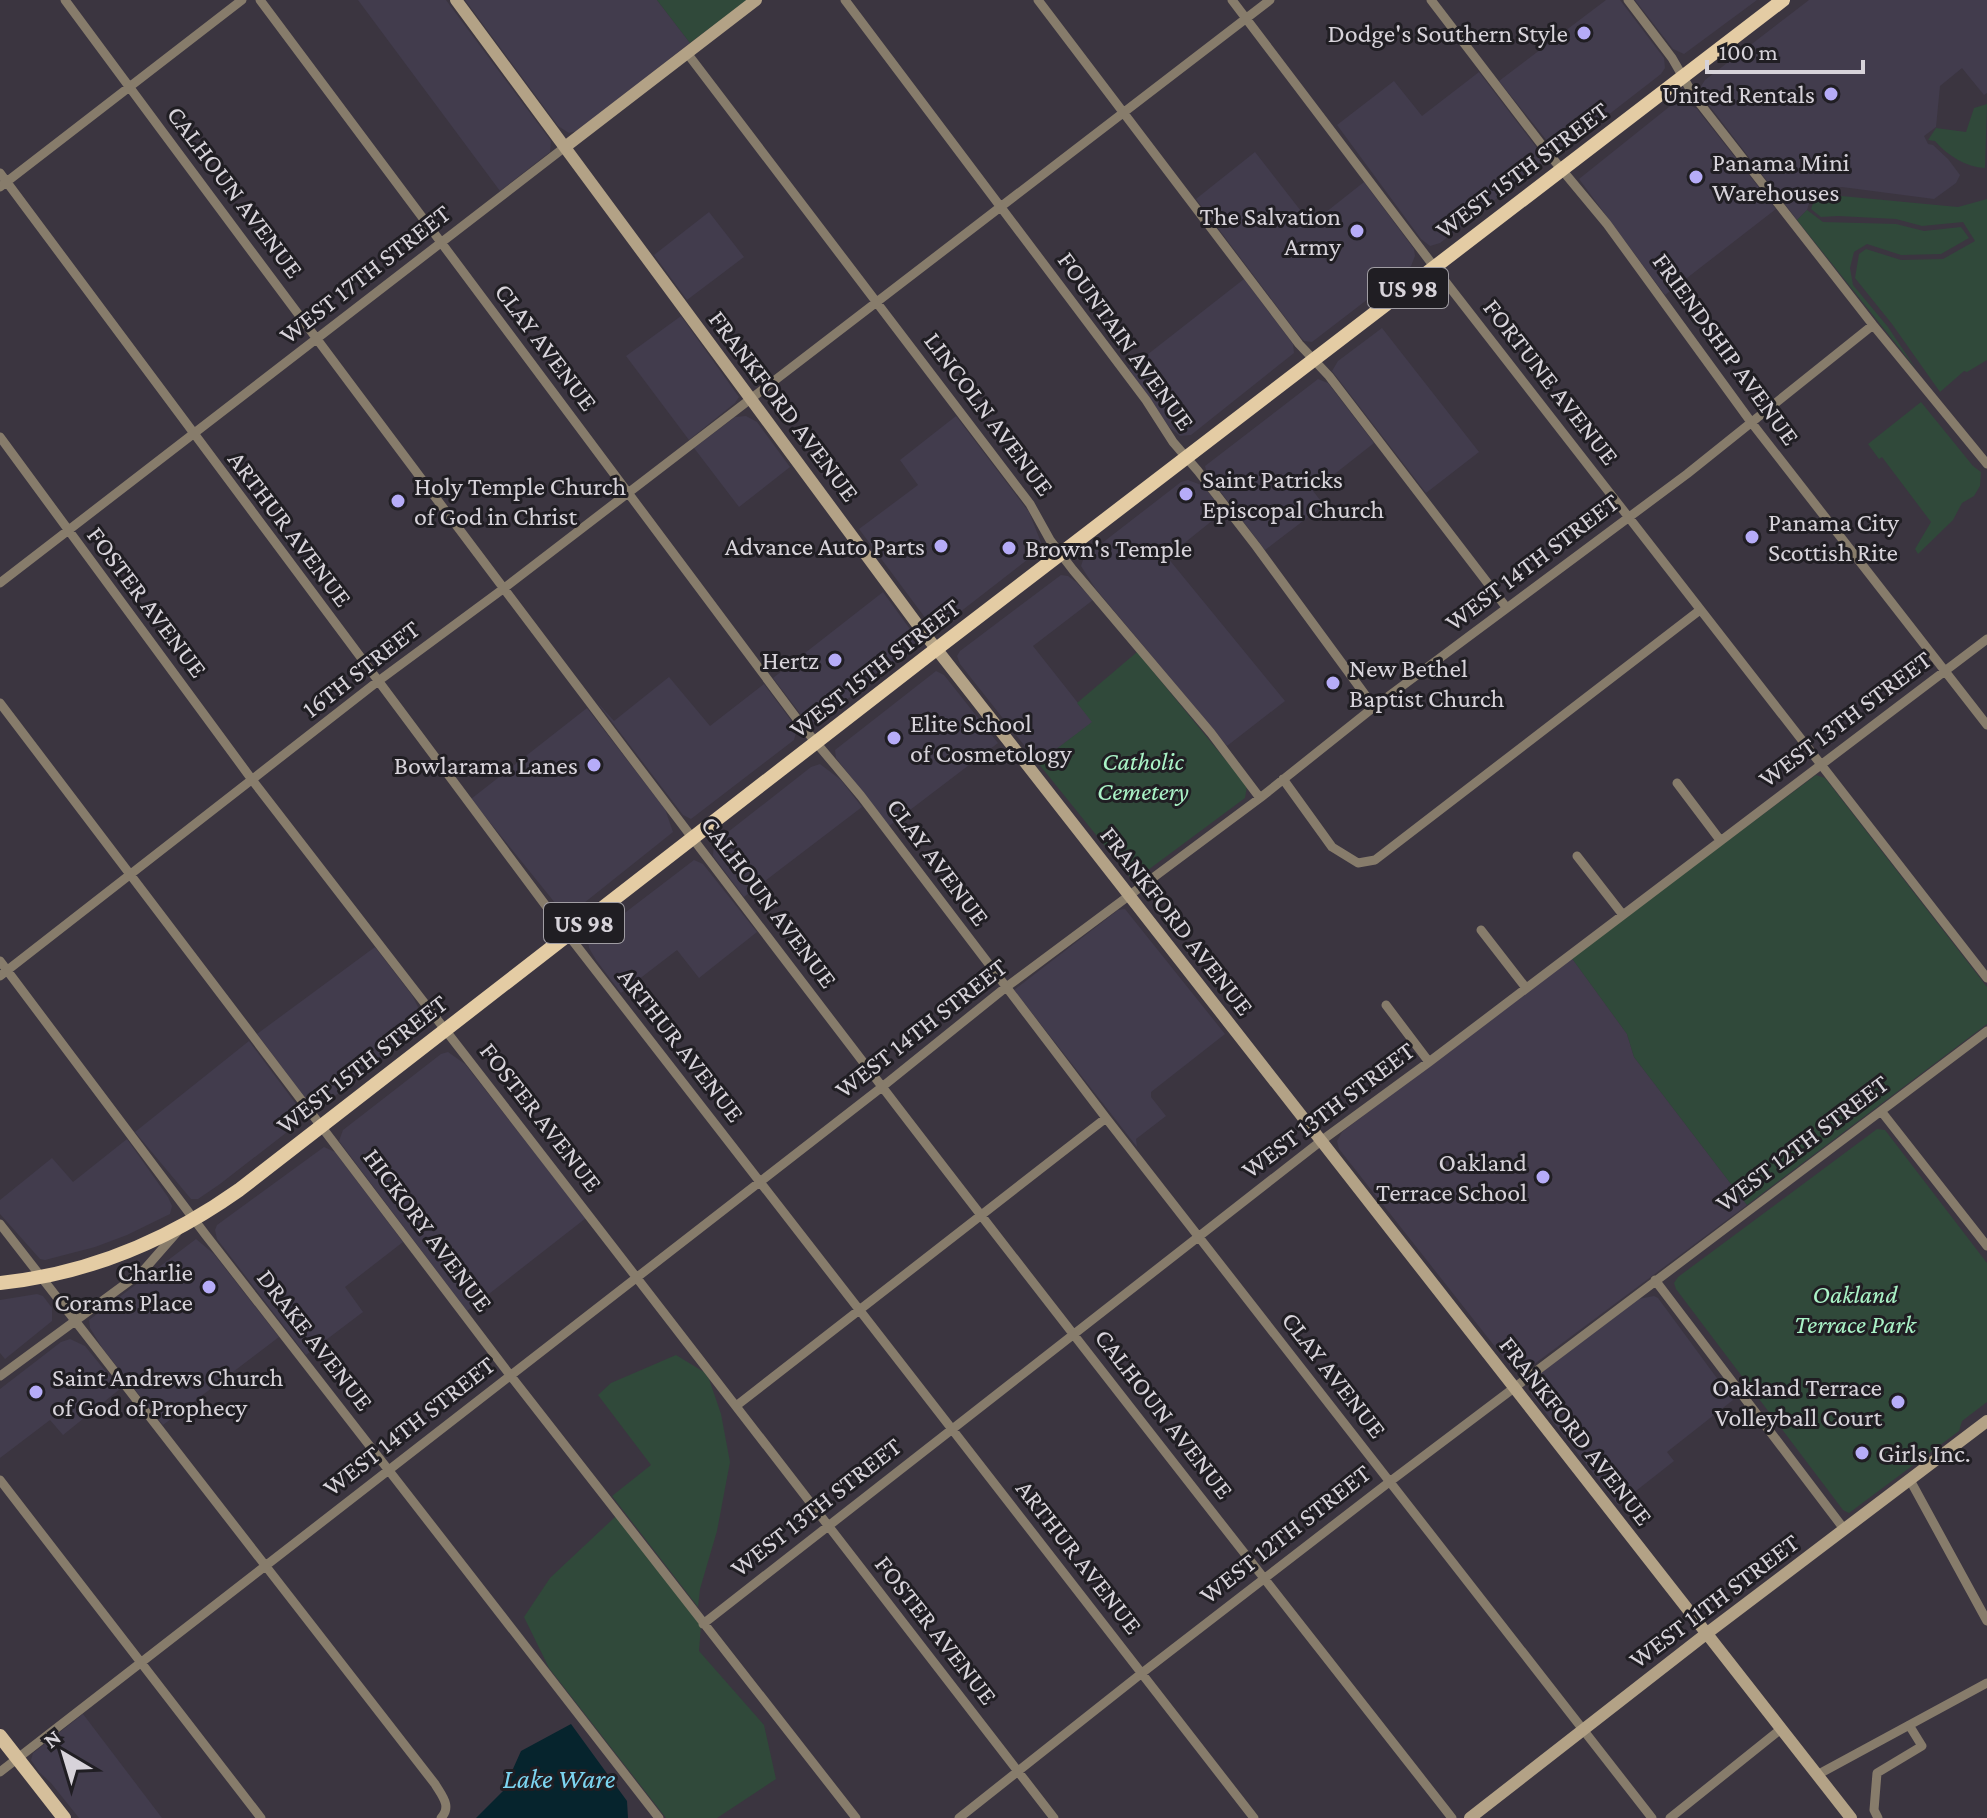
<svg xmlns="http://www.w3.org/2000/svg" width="1987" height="1818" font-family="'Crimson Pro',serif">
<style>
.commercial{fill:#423c4d}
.education{fill:#433c4d}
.green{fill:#30493a}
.water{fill:#06242d}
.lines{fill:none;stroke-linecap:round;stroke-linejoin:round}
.minor{stroke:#877c6b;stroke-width:9}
.secondary{stroke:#b3a286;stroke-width:12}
.primary{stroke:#d5bf9b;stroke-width:14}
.trunk{stroke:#e4cca4;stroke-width:14}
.poi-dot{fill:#b6acf8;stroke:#201e23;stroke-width:3}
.labels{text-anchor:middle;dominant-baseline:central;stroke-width:6;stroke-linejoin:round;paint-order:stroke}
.shield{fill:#201e23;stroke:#a09da3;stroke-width:2}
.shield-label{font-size:24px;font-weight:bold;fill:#d7d3da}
.poi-label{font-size:26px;fill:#d7d3da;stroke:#201e23;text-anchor:end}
.street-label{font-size:26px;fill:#d7d3da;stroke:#201e23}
.park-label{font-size:26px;font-style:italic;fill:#aaf3c7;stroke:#201e23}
.water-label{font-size:28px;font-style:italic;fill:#7cd4f0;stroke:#201e23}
</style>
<rect width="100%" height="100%" fill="#3b3540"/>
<!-- commercial -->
<path class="commercial" d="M358 0H446L551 141 550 152 500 191Z
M465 0H657L690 43 577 131 569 133 558 126Z
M1606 0H1620L1664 58 1665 68 1661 74 1563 150 1556 152 1499 81Z
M1635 0H1757L1684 54 1673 49Z
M1809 0H1987V93L1984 95 1962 68 1940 86 1936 127 1924 136 1928 144 1933 145 1948 159 1960 175 1956 183 1934 199 1842 187 1819 189 1812 194 1807 210 1797 220 1698 91 1705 80Z
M1479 72 1540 152 1542 163 1440 243 1430 246 1421 239 1337 125 1394 81 1422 116Z
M1682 101 1697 109 1776 209 1665 295 1579 179 1674 103Z
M1255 152 1311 224 1364 182 1414 249 1415 256 1411 266 1312 342 1304 341 1297 333 1196 199Z
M709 212 744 257 687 300 654 255Z
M1244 279 1293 344 1294 353 1191 435 1180 436 1169 427 1129 369Z
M681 316 739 397 735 403 689 440 626 356Z
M1382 328 1479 452 1426 493 1332 371 1338 361Z
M1318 379 1328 383 1374 443 1313 491 1324 505 1265 550 1207 474 1205 466Z
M746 416 757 422 790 467 739 507 694 448 735 417Z
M956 416 1029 512 1042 545 1036 553 942 626 937 627 929 623 859 529 918 485 900 460Z
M1188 480 1204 486 1223 512 1167 557 1285 701 1227 746 1095 588 1081 566 1084 557 1181 482Z
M1061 575 1068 576 1076 582 1093 600 1033 646 1093 722 1038 763 960 664 957 656 960 651Z
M883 592 915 636 916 645 821 720 815 722 805 720 773 678Z
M936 671 944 675 998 743 889 826 836 758 835 750Z
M669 677 710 726 764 684 793 723 796 733 794 740 691 819 683 815 596 701 614 721Z
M587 708 665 809 673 832 574 911 564 914 471 799Z
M820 764 841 780 862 807 744 897 713 856 714 843 811 767Z
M694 860 703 864 757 932 699 978 677 950 621 993 596 960 589 948 588 941Z
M1125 909 1225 1034 1151 1092V1097L1166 1116 1136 1139 1137 1147 1014 990 1118 910Z
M375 947 412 995 423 1017V1027L322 1106H316L305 1098 257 1034Z
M249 1041 296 1104 300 1122 220 1184 198 1199H191L135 1132Z
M448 1052 465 1064 586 1218 467 1311 339 1141 343 1130 441 1054Z
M127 1139 168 1197 172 1206 170 1214 127 1235 95 1247 45 1260 40 1259 0 1214V1200L52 1158 73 1182Z
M324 1147 335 1152 403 1242 345 1287 363 1312 306 1355 217 1239 215 1230 217 1225Z
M196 1239 214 1254 279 1337 163 1425 103 1349 90 1328 89 1320Z
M37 1294 43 1296 52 1308V1321L5 1359 0 1353V1300Z
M1654 1296 1658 1298 1733 1400 1667 1452 1674 1461 1618 1505 1531 1394 1530 1387 1536 1376 1639 1299Z
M70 1339 85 1346 120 1389 63 1435 50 1420 0 1458V1389L61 1342Z
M83 1714 162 1818H79L51 1783 39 1772 31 1760 33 1753Z"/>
<!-- education -->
<path class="education" d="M1571 957 1627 1034 1634 1057 1747 1205 1529 1368 1517 1371 1511 1367 1339 1149 1337 1141 1342 1132Z"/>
<!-- green -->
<path class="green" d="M657 0H747L690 43Z
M1987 104 1985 168C1966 167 1948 156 1935 141L1928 140 1936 128 1966 132 1974 108Z
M1820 194 1958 207 1987 199V360L1967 372 1964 371 1940 392 1892 324 1855 278 1859 254 1866 249 1901 260 1943 259 1975 241 1963 222 1922 226 1896 219 1838 216 1821 217 1811 209 1815 198Z
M1807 210 1823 222 1896 224 1924 231 1961 227 1969 238 1941 254 1901 255 1867 244 1854 252 1850 268 1853 285 1888 327 1916 369 1797 220Z
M1921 402 1973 466 1981 472 1980 486 1974 496 1962 503 1953 520 1918 554 1915 549 1931 522 1882 457 1879 459 1868 444Z
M1137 652 1247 786 1245 798 1144 873 1130 877 1038 763 1092 722 1077 703Z
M1816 775 1825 778 1987 987V1024L1747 1205 1634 1057 1627 1034 1571 957Z
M1877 1129 1885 1130 1987 1263V1402L1962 1421 1959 1431 1849 1513 1843 1510 1676 1289 1674 1283 1678 1277Z
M676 1355 704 1372 709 1379 721 1414 730 1462 717 1531 700 1589 698 1607 612 1496 651 1465 598 1395 611 1383Z
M616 1516 701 1626 699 1651 764 1725 776 1779 717 1818H666L549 1668 524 1617 550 1578Z"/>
<!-- water -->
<path class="water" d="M571 1724 627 1801 628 1818H476L503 1791 521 1751Z"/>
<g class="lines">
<!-- minor -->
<path class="minor" d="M65 0C334 364 605 725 880 1084 1068 1330 1261 1574 1452 1818
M260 0 803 727 861 796 1106 1118 1652 1818
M845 0 1146 400 1173 442 1198 471 1256 546 1374 707
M1038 0 1299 344 1329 376 1506 607
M1232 0 1448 285 1987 978
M1431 0 1548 153 1607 224 1751 422 1987 725
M1628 0 1672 58 1694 96 1873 325 1987 464
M687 53 1030 504 1050 540 1073 570 1211 733 1260 798
M0 173 555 918 1254 1818
M0 187 242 0
M0 437 253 781 1054 1818
M0 583 565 147
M0 703 510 1375 856 1818
M1283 779 1332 847 1358 863 1375 860 1700 610
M1677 783 1720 840
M1577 856 1623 915
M1481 930 1526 988
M0 961 205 1234 659 1818
M0 976 377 682 503 589 1270 0
M1386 1005 1429 1062
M1881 1111 1987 1246
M0 1224 435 1784C442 1796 452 1806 441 1818
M1655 1280 1844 1529
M0 1376 143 1271 178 1231
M736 1406 1106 1118
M0 1480 261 1818
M1910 1480 1987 1621
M703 1624 1321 1141 1429 1062 1987 639
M0 1772 882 1087 1005 988 1260 798 1374 707 1687 474 1873 325
M1817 1775 1987 1683
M959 1818 1142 1673 1388 1483 1987 1031
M1670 1818 1781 1729
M1878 1818 1874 1810 1877 1773 1922 1746 1909 1725"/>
<!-- secondary -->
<path class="secondary" d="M456 0 920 628 1851 1818
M565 147 756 0
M1470 1818 1706 1634 1987 1421"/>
<!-- primary -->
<path class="primary" d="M0 1736 64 1818"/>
<!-- trunk -->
<path class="trunk" d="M0 1283C88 1274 167 1241 239 1190L926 657 1783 0"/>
</g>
<!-- markers -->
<g class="poi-dot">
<circle cx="1584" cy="33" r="8"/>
<circle cx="1831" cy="94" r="8"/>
<circle cx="1696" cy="177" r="8"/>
<circle cx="1357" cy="231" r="8"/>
<circle cx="1186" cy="494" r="8"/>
<circle cx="398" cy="501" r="8"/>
<circle cx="1752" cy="537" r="8"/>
<circle cx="941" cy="546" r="8"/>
<circle cx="1009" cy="548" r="8"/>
<circle cx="835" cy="660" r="8"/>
<circle cx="1333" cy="683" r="8"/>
<circle cx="894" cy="738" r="8"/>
<circle cx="594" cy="765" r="8"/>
<circle cx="1543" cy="1177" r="8"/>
<circle cx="209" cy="1287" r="8"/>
<circle cx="36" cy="1392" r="8"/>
<circle cx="1898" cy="1402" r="8"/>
<circle cx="1862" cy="1453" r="8"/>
</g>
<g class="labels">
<!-- shield labels -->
<g class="shield">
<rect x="1368" y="268" width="80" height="40" rx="6"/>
<rect x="544" y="903" width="80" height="40" rx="6"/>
</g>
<g class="shield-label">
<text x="1408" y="288">US 98</text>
<text x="584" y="923">US 98</text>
</g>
<!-- poi labels -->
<g class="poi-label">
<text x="1568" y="33">Dodge's Southern Style</text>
<text x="1815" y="94">United Rentals</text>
<text x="1712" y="162" text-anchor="start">Panama Mini<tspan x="1712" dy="30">Warehouses</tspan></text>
<text x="1341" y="216">The Salvation<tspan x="1341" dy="30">Army</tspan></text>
<text x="1202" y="479" text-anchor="start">Saint Patricks<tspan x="1202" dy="30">Episcopal Church</tspan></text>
<text x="414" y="486" text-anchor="start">Holy Temple Church<tspan x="414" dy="30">of God in Christ</tspan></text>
<text x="1768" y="522" text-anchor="start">Panama City<tspan x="1768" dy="30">Scottish Rite</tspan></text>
<text x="925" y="546">Advance Auto Parts</text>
<text x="1025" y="548" text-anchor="start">Brown's Temple</text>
<text x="819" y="660">Hertz</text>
<text x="1349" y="668" text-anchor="start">New Bethel<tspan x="1349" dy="30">Baptist Church</tspan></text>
<text x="910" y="723" text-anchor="start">Elite School<tspan x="910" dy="30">of Cosmetology</tspan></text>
<text x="578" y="765">Bowlarama Lanes</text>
<text x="1527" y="1162">Oakland<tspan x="1527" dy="30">Terrace School</tspan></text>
<text x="193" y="1272">Charlie<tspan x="193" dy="30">Corams Place</tspan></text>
<text x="52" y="1377" text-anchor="start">Saint Andrews Church<tspan x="52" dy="30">of God of Prophecy</tspan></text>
<text x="1882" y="1387">Oakland Terrace<tspan x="1882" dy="30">Volleyball Court</tspan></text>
<text x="1878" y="1453" text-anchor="start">Girls Inc.</text>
</g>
<!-- street labels -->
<g class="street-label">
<text transform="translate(1522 170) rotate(-37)">WEST 15TH STREET</text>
<text transform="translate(235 192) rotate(53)">CALHOUN AVENUE</text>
<text transform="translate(365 274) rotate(-38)">WEST 17TH STREET</text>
<text transform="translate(1126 341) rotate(54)">FOUNTAIN AVENUE</text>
<text transform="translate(546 347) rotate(53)">CLAY AVENUE</text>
<text transform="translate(1726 349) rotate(54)">FRIENDSHIP AVENUE</text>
<text transform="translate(1551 382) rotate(52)">FORTUNE AVENUE</text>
<text transform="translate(784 406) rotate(53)">FRANKFORD AVENUE</text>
<text transform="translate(989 414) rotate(53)">LINCOLN AVENUE</text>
<text transform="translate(290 529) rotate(53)">ARTHUR AVENUE</text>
<text transform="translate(1532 562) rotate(-37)">WEST 14TH STREET</text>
<text transform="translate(147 602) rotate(53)">FOSTER AVENUE</text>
<text transform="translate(875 668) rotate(-38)">WEST 15TH STREET</text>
<text transform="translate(361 669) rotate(-38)">16TH STREET</text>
<text transform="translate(1845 719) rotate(-37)">WEST 13TH STREET</text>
<text transform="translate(938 862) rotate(53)">CLAY AVENUE</text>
<text transform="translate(769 902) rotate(53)">CALHOUN AVENUE</text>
<text transform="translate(1177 921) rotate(52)">FRANKFORD AVENUE</text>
<text transform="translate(921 1028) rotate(-38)">WEST 14TH STREET</text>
<text transform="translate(681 1045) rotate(52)">ARTHUR AVENUE</text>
<text transform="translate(362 1064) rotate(-38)">WEST 15TH STREET</text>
<text transform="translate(1328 1110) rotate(-37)">WEST 13TH STREET</text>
<text transform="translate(541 1117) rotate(52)">FOSTER AVENUE</text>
<text transform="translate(1802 1143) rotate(-37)">WEST 12TH STREET</text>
<text transform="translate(428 1230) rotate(53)">HICKORY AVENUE</text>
<text transform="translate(315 1340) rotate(52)">DRAKE AVENUE</text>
<text transform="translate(1334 1375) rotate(52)">CLAY AVENUE</text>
<text transform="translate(1164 1414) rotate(52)">CALHOUN AVENUE</text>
<text transform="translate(409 1426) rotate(-38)">WEST 14TH STREET</text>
<text transform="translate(1576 1431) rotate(52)">FRANKFORD AVENUE</text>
<text transform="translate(816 1507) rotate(-38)">WEST 13TH STREET</text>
<text transform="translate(1285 1534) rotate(-38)">WEST 12TH STREET</text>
<text transform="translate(1079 1557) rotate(52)">ARTHUR AVENUE</text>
<text transform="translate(1714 1601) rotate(-37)">WEST 11TH STREET</text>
<text transform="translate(936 1630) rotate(52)">FOSTER AVENUE</text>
</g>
<!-- park labels -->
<g class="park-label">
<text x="1143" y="761">Catholic<tspan x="1143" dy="30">Cemetery</tspan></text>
<text x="1855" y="1294">Oakland<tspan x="1855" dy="30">Terrace Park</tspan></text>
</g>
<!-- water labels -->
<g class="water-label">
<text x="559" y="1778">Lake Ware</text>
</g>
</g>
<!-- north arrow -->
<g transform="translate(64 1754) rotate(322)" stroke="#201e23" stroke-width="6" paint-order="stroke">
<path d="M0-6L14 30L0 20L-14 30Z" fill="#d7d3da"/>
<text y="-12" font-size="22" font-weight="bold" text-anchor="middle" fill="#d7d3da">N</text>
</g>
<!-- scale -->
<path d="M1707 60v12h156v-12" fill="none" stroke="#d7d3da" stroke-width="4"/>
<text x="1719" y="60" font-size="24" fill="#d7d3da" stroke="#201e23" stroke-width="6" paint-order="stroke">100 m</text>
</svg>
